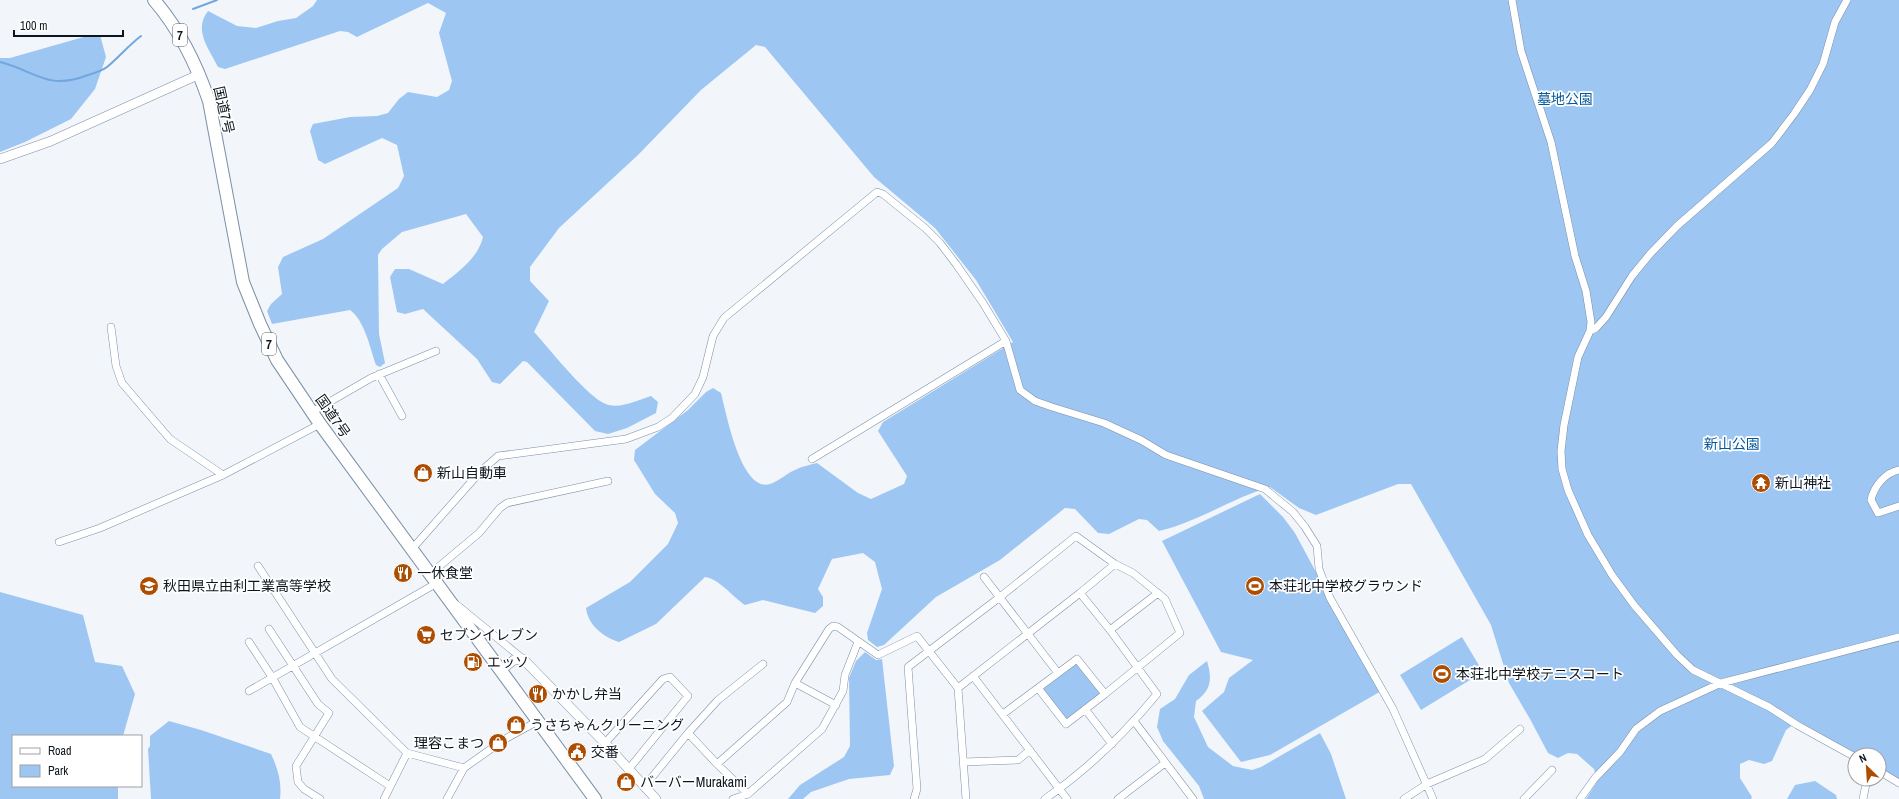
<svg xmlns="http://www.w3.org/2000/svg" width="1899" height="799" font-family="'Archivo Narrow','Noto Sans JP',sans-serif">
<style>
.green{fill:#9dc6f3}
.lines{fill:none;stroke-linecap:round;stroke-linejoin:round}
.stream{stroke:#71a6de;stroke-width:2}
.street-casing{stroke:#7b8fa6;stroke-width:8}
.secondary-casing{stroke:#7b8fa6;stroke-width:10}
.highway-casing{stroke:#7b8fa6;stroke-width:14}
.street{stroke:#fff;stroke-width:7}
.secondary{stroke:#fff;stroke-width:9}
.highway{stroke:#fff;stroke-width:12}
.labels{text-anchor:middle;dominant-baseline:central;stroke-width:3.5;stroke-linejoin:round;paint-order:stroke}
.shield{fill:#fff;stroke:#565b61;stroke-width:1}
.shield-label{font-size:13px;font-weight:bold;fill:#0d151d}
.park-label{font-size:14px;fill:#05589c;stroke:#fff}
.street-label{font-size:14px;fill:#0d151d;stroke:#fff}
.poi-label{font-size:14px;fill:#0d151d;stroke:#fff;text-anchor:start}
</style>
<rect width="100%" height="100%" fill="#f2f6fb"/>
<!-- green -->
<path class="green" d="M317 0H1899V780L1879 767V755H1857L1798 721 1786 730 1772 761 1764 764 1749 760 1740 764V778L1752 797 1751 799H1586L1597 782 1594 769 1577 754 1568 753 1558 758 1548 753 1530 719 1509 683 1491 625 1411 484H1398L1316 515 1299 508 1270 487C1232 498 1198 522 1159 531L1147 520 1139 519 1109 534 1098 533 1075 509 1065 508 1000 560 936 597 884 645 877 647 868 640 867 633 882 589 875 562 863 553 832 559 818 589 823 597V606L815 613 763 600 745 605C733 597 718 578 705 577L656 624 619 642C603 637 588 625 586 608L630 582 668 544 678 523 675 513 655 494 634 460 635 450 688 410 706 392 713 388 721 393C726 412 741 493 770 484 779 481 787 473 797 469 803 466 810 465 817 463L858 493 871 499 904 484 907 476 878 431 883 422 1013 342 976 280 935 228 874 177 765 47 756 45 701 90 638 155 559 228 530 267V281L549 301 534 332C548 347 591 402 609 405 623 408 638 400 651 396L658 402 656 413 627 428 608 434 595 431 527 362 523 361 500 384 492 382 477 359 423 309 405 314 397 312 390 277 395 269H409L443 284C459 271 478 258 483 237L466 214 402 232 382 249 378 255 379 334 385 363 380 367 376 365C370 348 365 321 350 310L272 324 267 311 271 304 282 294 278 267 283 257 323 239 398 188 404 176 397 145 382 138 325 164 318 160 310 131 313 124 350 117 377 116 388 113 399 99 408 92 437 97 449 90 452 81 439 33 446 13 428 3 357 37 348 32 340 31 225 69 218 67C209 49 193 30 208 11L237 26 256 28 278 21 296 18 313 6Z
M100 35 106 57 95 89 71 119 25 142 0 152V58H10L87 36Z
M1260 494 1283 517 1295 533 1317 574 1383 690 1270 755 1241 762 1202 711 1224 692 1229 678 1253 660 1221 652 1162 541Z
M0 592 83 615 95 662 122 666 135 694 123 736H13V786H118V799H0Z
M1462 637 1483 672 1421 710 1400 675Z
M865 652 876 660 882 659 894 766 890 775 849 779 811 792 803 799H788L800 785 844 757 850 746 849 678 856 661Z
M1077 659 1105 694 1066 724 1038 688Z
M1207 661C1212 678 1212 690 1196 701L1194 717 1208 747 1233 766 1252 770 1261 767 1320 733 1331 754 1346 799H1204L1199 786 1163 741 1157 727 1160 709 1175 699 1189 675Z
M169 721 201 730 271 754C278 769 282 782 280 799H151L148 749 150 746V736Z
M1815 781 1836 795 1837 799H1787L1795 785Z"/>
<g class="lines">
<!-- stream -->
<path class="stream" d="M193 9 217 0
M0 62C36 71 47 91 88 75 94 73 102 71 107 67 119 57 129 45 141 36"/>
<defs>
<path id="street" d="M1512 0 1521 51 1551 142 1575 256 1586 291 1591 322 1590 331 1578 357 1564 425 1561 451 1562 469 1568 490 1588 535 1612 575 1634 605 1677 655 1693 670 1769 707 1797 725 1855 757
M111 327 116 366 122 383 170 439 223 475
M1590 331 1596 328 1606 317 1632 276 1650 254 1677 226 1772 143 1794 114 1810 90 1823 64 1835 22 1847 0
M379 374 402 416
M312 412 371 378 436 351
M812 459 1006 341
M1899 470C1885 473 1874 486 1871 500L1878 513 1899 506
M59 542 100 528 223 475 320 424
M412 549 480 472 498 456 626 439 658 427 672 418 695 394 703 377 713 336 724 318 877 192 883 194 925 228 940 243 956 264 983 303 1006 341 1020 390 1035 401 1052 407 1104 423 1141 440 1166 455 1265 489 1293 512 1305 527 1317 546 1319 569 1330 598 1393 709 1433 799
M258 566 332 679 407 753 464 768
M430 574 479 533 500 508 507 503 608 481
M984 577 1058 673
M457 605 523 659
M269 629 318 704 329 713 296 766 298 782 304 789 320 799
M1110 630 1158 593
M249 642 272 677 300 727 390 786
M973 676 1067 799
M795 683 836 705
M958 688 1080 593 1115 564 1133 573 1165 599 1180 633 1105 694 1077 659 1003 714
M1038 688 1066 724 1105 694
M249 691 437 583
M1085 709 1112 744
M1134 721 1193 799
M688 733 718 700 763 664
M605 743 663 679 670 677 688 696 628 770
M964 762 1018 760 1030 750
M717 764 748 794
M1879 771 1899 783
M644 787 688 733 717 764 787 702 795 683 829 629 833 626 838 627 878 655 917 636 958 688 966 799
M384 799 407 753
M447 799 464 768 505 739 538 721
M733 799 748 794 822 729 843 691 845 675 858 642
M914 799 917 789 908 667 1000 597 1076 536 1115 564
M1045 799C1087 770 1125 733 1157 694L1110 630 1080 593
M1118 799 1165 763
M1404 799 1427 784 1485 759 1520 729
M1524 799 1552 770
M1580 799 1595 778 1620 752 1636 729 1660 711 1721 683 1899 637
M1863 799 1867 779"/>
<path id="secondary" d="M0 159 51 141 200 74
M501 670 514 660 523 659 605 743 656 799"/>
<path id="highway" d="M154 0C180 30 196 63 209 101L243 282 260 324 277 360 320 424 595 799"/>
</defs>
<!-- street casing -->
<use href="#street" class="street-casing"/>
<!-- secondary casing -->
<use href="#secondary" class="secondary-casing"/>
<!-- highway casing -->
<use href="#highway" class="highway-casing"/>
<!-- street -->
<use href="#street" class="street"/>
<!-- secondary -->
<use href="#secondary" class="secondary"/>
<!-- highway -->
<use href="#highway" class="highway"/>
</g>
<!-- icons -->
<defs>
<symbol id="shop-disc" viewBox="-11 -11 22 22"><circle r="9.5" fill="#ad4d01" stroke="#fff"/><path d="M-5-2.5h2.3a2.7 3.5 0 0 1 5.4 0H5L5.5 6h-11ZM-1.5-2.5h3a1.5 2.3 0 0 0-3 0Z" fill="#fff"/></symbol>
<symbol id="temple-disc" viewBox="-11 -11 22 22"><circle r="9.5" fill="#ad4d01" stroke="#fff"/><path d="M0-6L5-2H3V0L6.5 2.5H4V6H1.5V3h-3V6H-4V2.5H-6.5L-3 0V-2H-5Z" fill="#fff"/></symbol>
<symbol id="restaurant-disc" viewBox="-11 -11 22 22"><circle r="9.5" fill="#ad4d01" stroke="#fff"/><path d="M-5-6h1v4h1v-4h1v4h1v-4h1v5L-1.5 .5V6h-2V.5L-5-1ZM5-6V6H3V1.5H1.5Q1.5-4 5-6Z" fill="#fff"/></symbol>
<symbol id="school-disc" viewBox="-11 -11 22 22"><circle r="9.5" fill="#ad4d01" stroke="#fff"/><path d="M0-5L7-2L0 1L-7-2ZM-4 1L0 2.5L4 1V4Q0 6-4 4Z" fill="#fff"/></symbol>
<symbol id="stadium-disc" viewBox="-11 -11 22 22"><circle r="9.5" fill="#ad4d01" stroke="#fff"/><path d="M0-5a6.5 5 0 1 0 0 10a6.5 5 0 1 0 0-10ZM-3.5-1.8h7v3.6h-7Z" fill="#fff"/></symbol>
<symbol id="supermarket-disc" viewBox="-11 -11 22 22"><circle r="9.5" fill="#ad4d01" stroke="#fff"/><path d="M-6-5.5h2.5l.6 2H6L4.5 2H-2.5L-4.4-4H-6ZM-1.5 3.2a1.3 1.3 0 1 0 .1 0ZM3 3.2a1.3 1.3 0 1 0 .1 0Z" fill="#fff"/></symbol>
<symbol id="fuel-disc" viewBox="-11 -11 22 22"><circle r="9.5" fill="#ad4d01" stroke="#fff"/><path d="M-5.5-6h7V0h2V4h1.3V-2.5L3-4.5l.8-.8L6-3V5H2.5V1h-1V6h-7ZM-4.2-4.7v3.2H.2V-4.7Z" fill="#fff"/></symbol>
<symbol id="civic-disc" viewBox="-11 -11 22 22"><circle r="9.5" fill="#ad4d01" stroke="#fff"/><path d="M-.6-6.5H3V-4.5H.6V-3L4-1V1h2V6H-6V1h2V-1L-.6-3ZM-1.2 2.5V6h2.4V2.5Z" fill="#fff"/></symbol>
</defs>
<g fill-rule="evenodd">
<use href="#shop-disc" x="412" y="462" width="22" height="22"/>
<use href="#temple-disc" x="1750" y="472" width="22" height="22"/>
<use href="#restaurant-disc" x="392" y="562" width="22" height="22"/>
<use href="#school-disc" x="138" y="575" width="22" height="22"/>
<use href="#stadium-disc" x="1244" y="575" width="22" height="22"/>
<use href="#supermarket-disc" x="415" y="624" width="22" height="22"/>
<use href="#fuel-disc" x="462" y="651" width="22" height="22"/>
<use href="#stadium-disc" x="1431" y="663" width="22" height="22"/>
<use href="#restaurant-disc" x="527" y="683" width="22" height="22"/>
<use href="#shop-disc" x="505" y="714" width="22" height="22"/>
<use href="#shop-disc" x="487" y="732" width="22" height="22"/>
<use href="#civic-disc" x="566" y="741" width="22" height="22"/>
<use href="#shop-disc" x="615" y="771" width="22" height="22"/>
</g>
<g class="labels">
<!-- shield labels -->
<g class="shield">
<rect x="173" y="24" width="14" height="22" rx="3"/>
<rect x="262" y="333" width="14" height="22" rx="3"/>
</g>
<g class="shield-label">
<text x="180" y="35">7</text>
<text x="269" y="344">7</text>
</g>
<!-- park labels -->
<g class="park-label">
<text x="1565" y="99">墓地公園</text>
<text x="1732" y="444">新山公園</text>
</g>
<!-- street labels -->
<g class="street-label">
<text transform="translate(224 110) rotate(77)">国道7号</text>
<text transform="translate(333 416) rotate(55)">国道7号</text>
</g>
<!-- poi labels -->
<g class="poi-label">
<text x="437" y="473">新山自動車</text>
<text x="1775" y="483">新山神社</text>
<text x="417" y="573">一休食堂</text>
<text x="163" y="586">秋田県立由利工業高等学校</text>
<text x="1269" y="586">本荘北中学校グラウンド</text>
<text x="440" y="635">セブンイレブン</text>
<text x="487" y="662">エッソ</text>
<text x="1456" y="674">本荘北中学校テニスコート</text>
<text x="552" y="694">かかし弁当</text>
<text x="530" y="725">うさちゃんクリーニング</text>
<text x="484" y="743" text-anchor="end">理容こまつ</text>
<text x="591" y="752">交番</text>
<text x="640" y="782">バーバーMurakami</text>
</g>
</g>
<!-- legend -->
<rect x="12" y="735" width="130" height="52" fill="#ffffff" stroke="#9ea1a5"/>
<rect x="20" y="748" width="20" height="6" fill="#ffffff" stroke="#9ea1a5"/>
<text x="48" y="755" font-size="12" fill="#0d151d">Road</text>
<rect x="20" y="765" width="20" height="12" fill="#9dc6f3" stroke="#9ea1a5"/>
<text x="48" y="775" font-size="12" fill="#0d151d">Park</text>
<!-- north arrow -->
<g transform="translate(1867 767) rotate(335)"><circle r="19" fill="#ffffff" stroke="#9ea1a5"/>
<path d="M0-3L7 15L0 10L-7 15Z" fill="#ad4d01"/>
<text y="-6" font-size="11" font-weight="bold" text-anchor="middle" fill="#0d151d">N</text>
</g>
<!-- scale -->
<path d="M14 30v6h109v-6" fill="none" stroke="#0d151d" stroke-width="2"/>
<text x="20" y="30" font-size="12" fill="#0d151d" stroke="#ffffff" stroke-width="3" paint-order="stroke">100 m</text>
</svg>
